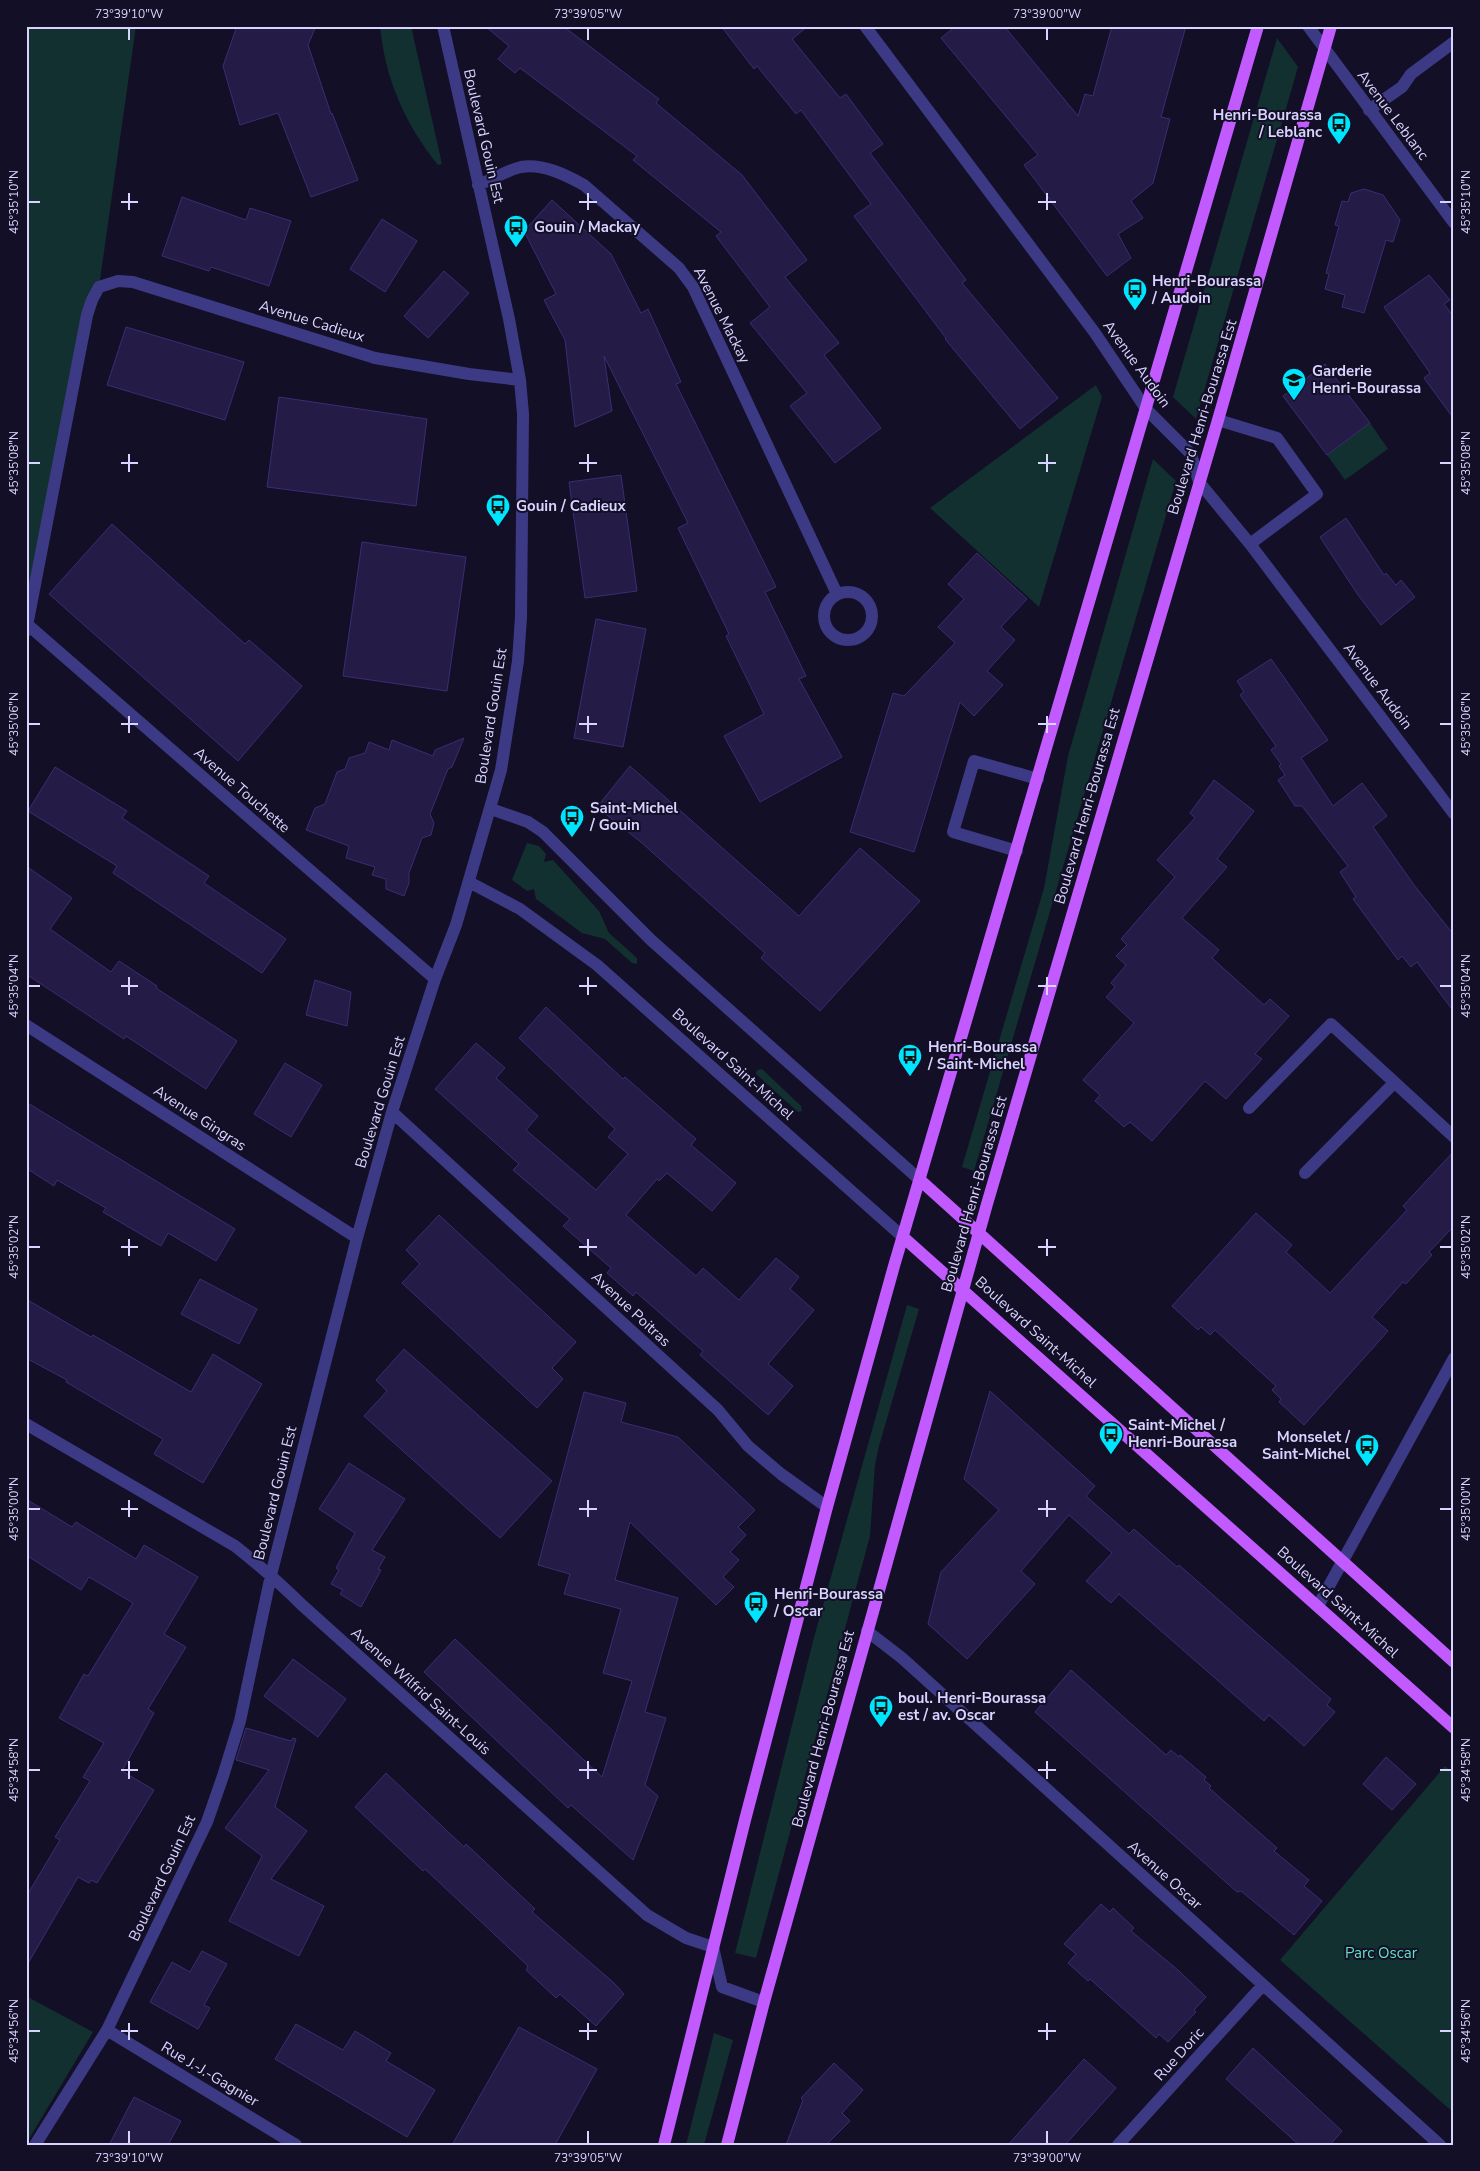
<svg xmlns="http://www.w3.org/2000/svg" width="1480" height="2171" font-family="'Nunito Sans',sans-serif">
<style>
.green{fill:#12302f}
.building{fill:#241b47;stroke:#3b2d73}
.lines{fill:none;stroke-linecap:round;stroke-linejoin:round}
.minor{stroke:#3d3a85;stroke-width:12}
.major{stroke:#c25bff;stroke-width:12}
.ticks{fill:none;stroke:#d9d4ff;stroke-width:2}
.labels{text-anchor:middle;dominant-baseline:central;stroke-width:4;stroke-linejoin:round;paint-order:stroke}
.poi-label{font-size:15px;font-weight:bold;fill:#d9d4ff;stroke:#130f26;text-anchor:start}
.street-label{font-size:15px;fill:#d9d4ff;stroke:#130f26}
.park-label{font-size:15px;fill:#5fe0c0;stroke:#130f26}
.neatline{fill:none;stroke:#d9d4ff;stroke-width:2}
.ticks-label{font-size:12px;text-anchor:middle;fill:#d9d4ff}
</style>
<rect width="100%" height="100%" fill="#130f26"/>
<!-- green -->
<path class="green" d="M26 26H136L99 287 26 643Z
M380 26H411L442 164 438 165C405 124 385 79 380 26Z
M1277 38 1298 67 1196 419 1173 397Z
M1096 385 1102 397 1039 607 930 508Z
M1370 423 1388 449 1345 480 1327 455Z
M1153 459 1176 481 974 1171 962 1167 1044 888 1068 756Z
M527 843 539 846 546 854 544 862 553 860 599 911 609 933 637 958V964L632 963 605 939 582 933 536 899 534 889 527 891 512 880Z
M762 1069 801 1106 802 1111 798 1112 756 1074 757 1070Z
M907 1305 919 1309 879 1446 875 1465 870 1536 756 1958 735 1953 813 1641Z
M1445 1766 1454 1774V2113L1280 1960Z
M26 1996 93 2032 26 2144Z
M714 2033 733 2040 704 2145H686Z"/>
<!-- building -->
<path class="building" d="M237 26H316L308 45 331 114 332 113 358 180 311 197 278 113 240 125 223 66Z
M485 26H563L659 99 656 103 742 175 807 260 785 277 839 343 824 355 881 428 835 463 790 406 807 393 750 323 770 307 716 236 721 232 633 160 637 156 520 68 515 73 498 59 509 46Z
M721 26H808L792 39 840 98 846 94 883 144 870 153 966 280 962 283 1058 398 1020 429 945 339 946 338 854 216 871 204 801 110 796 114 757 66 754 69Z
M956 26H1004L1078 116 1085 94 1093 96 1112 26H1186L1161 117 1170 119 1153 183 1131 201 1143 218 1118 234 1131 258 1107 276 1024 165 1038 155 941 38Z
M1364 189 1383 195 1400 220 1393 242 1386 240 1364 313 1342 307 1345 295 1325 289 1329 274 1326 273 1339 226 1335 225 1342 201 1348 202 1351 193Z
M182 197 246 220 250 208 291 221 269 286 211 267 209 271 162 256Z
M552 200 611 254 641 313 648 309 681 382 676 384 776 587 765 592 806 676 799 679 842 757 760 802 724 736 764 714 726 636 729 634 678 528 688 523 604 356 612 411 575 427 565 340 544 300 556 294 524 231Z
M382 219 417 241 385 292 350 269Z
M444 271 469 293 428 338 404 316Z
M1429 275 1450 300 1444 304 1454 317V419L1424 378 1430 373 1384 307Z
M126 327 244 362 225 420 107 385Z
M1325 364 1370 423 1327 455 1283 396Z
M279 397 427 419 416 506 267 487Z
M621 475 637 591 585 598 569 482Z
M1346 518 1384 575 1386 573 1396 585 1401 580 1415 597 1381 625 1358 595 1320 537Z
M112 524 245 644 249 640 302 686 238 761 49 594Z
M362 542 466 557 447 691 343 676Z
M977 553 1027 599 1001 627 1015 640 987 671 1003 685 974 716 960 702 914 852 850 832 893 693 904 696 955 643 938 627 964 599 948 584Z
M596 619 646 629 623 747 574 738Z
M1271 659 1328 740 1301 758 1333 806 1362 783 1387 816 1373 827 1414 885 1454 935V1012L1417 962 1411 967 1402 956 1398 960 1353 899 1356 897 1340 872 1348 866 1302 806H1295L1278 780 1285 775 1279 766 1281 764 1271 750 1276 746 1240 695 1244 692 1237 681Z
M464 738 452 767 448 769 430 814 434 823 431 835 422 838 409 873V883L404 896 386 889V879L372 875 375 867 346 858 349 846 306 830 315 808 325 804 337 772 345 769 349 758 365 753 369 742 389 750 392 740 433 756 435 750Z
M630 766 799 916 860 848 920 901 820 1011 761 958 765 953 642 843 597 807Z
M55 767 127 811 122 818 209 876 204 883 286 939 262 973 113 873 117 866 28 811Z
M1214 780 1254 811 1217 859 1227 867 1182 918 1219 950 1212 958 1264 1005 1270 999 1289 1016 1255 1054 1262 1059 1226 1099 1205 1081 1152 1141 1130 1122 1124 1127 1095 1101 1100 1095 1083 1080 1134 1023 1106 997 1115 987 1111 983 1126 965 1116 956 1127 945 1121 939 1175 877 1157 860 1195 818 1190 813Z
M26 866 72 898 50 929 111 972 119 961 157 986 156 988 237 1041 206 1089 126 1036 124 1039 26 974Z
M315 980 351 992 347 1026 306 1015Z
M546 1007 623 1079 625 1077 696 1139 691 1145 736 1183 712 1211 667 1173 659 1181 657 1179 626 1215 696 1276 703 1268 739 1300 776 1258 799 1277 790 1289 814 1310 768 1364 793 1386 768 1415 700 1355 703 1351 636 1292 633 1296 607 1273 611 1268 563 1226 570 1219 513 1170 519 1164 435 1089 476 1043 505 1068 496 1078 538 1116 526 1130 596 1190 628 1154 608 1137 615 1129 519 1038Z
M285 1063 322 1085 291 1137 254 1114Z
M26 1102 235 1229 216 1261 168 1233 161 1246 103 1212 106 1208 57 1180 54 1186 26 1168Z
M1454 1151V1226L1429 1252 1432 1255 1406 1284 1403 1282 1372 1317 1388 1331 1304 1425 1279 1402 1281 1399 1272 1390 1276 1386 1215 1330 1210 1335 1201 1327 1198 1330 1172 1306 1256 1213 1292 1245 1286 1252 1330 1293 1407 1210 1403 1206Z
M439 1215 576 1342 552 1368 563 1379 537 1408 402 1283 420 1264 406 1250Z
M200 1279 257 1309 239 1344 181 1314Z
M26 1299 91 1337 93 1335 191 1392 213 1354 262 1384 203 1483 154 1454 163 1439 66 1382 67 1380 26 1358Z
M404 1349 552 1481 500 1538 364 1416 387 1391 376 1380Z
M990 1391 1095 1486 1086 1496 1129 1534 1134 1529 1177 1567 1179 1565 1331 1699 1327 1705 1335 1712 1306 1744 1304 1746 1269 1715 1264 1721 1119 1594 1111 1603 1086 1581 1112 1553 1069 1515 1021 1571 1035 1584 967 1659 928 1624 941 1572 999 1510 964 1479Z
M584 1392 626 1403 621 1422 678 1437 755 1510 738 1527 746 1535 730 1552 739 1560 723 1577 734 1587 716 1605 630 1522 615 1580 678 1598 645 1712 666 1718 645 1785 658 1796 633 1860 571 1805 568 1808 424 1672 455 1639 602 1777 632 1681 603 1673 621 1609 564 1594 570 1574 538 1565Z
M349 1463 405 1499 372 1550 385 1557 378 1569 381 1570 361 1607 340 1594 343 1590 331 1584 339 1570 336 1568 355 1533 319 1509Z
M26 1499 72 1527 76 1522 136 1559 144 1545 198 1577 164 1634 186 1647 148 1709 154 1713 122 1771 154 1790 97 1883 91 1880 89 1883 78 1877 26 1967V1897L60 1840 55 1837 90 1781 83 1777 104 1743 59 1718 84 1674 88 1676 133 1603 89 1577 81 1590 26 1555Z
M293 1659 346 1699 318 1737 264 1696Z
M1071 1670 1166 1755 1171 1750 1179 1757 1180 1755 1206 1777 1204 1780 1211 1786 1209 1788 1277 1848 1274 1851 1309 1880 1304 1886 1322 1901 1294 1935 1241 1891 1237 1892 1035 1712Z
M246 1728 291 1741 293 1738 296 1739 275 1807 307 1831 271 1879 324 1906 299 1956 229 1921 262 1856 225 1828 269 1770 236 1760Z
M1386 1757 1416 1784 1392 1810 1363 1784Z
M386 1773 464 1847 466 1844 535 1909 532 1912 614 1983 624 1994 596 2026 560 1994 556 1998 526 1970 528 1967 527 1965 425 1869 423 1871 355 1807Z
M1101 1904 1110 1912 1113 1908 1134 1928 1131 1931 1179 1971 1206 1997 1194 2010 1196 2012 1168 2042 1159 2034 1156 2038 1090 1979 1088 1981 1068 1963 1076 1954 1064 1944Z
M202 1951 227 1964 204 2005 210 2008 198 2029 150 2002 172 1962 190 1972Z
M296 2024 343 2050 355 2031 391 2053 386 2061 435 2090 407 2137 275 2059Z
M519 2027 597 2069 555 2145H452Z
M1253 2048 1342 2131 1330 2145H1299L1226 2079Z
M1084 2059 1116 2088 1065 2145H1008Z
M834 2063 863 2090 842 2113 850 2121 826 2145H786L803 2100 801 2098Z
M134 2097 181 2121 168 2145H109Z"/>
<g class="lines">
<!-- minor -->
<path class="minor" d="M865 26 1095 333 1146 409 1191 454 1199 482 1250 544 1454 814
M1308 26 1454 223
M1369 110 1402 87 1411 74 1454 42
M478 185C492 180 507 170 521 167 542 163 566 175 584 185L679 268 693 287 837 594
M1218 420 1277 438 1317 494 1250 544
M824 616a24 24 0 1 1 48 0a24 24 0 1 1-48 0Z
M28 625 435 979
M26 631 87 315 92 300 99 287 118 281 133 282 375 358 469 374 520 380
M491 809 528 822 543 832 651 940 920 1180
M1017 851 953 832 974 761 1038 779
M469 882 520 909 597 965 903 1237
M26 1025 357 1238
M1249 1108 1331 1024 1454 1137
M392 1112 718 1410 748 1446 781 1474 827 1507
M1305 1173 1394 1083
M26 1424 235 1546C259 1565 281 1584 302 1605L647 1915 686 1938 713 1947 722 1987 764 2002
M1318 1606 1454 1358
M867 1631 902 1658 1440 2145
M107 2030 296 2145
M35 2145 107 2030 207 1822 223 1776 240 1721 271 1575 357 1238 392 1112 435 979 456 925 501 770 518 661 521 617 523 414 520 380 509 319 443 26
M1118 2145 1263 1985"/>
<!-- major -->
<path class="major" d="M920 1180 1454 1662
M903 1237 1454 1728
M664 2145 745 1820 827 1507 894 1266 1258 26
M727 2145 764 2002 987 1204 1218 420 1331 26"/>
</g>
<!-- ticks -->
<path class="ticks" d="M129 28V40M588 28V40M1047 28V40M129 193V210M588 193V210M1047 193V210M28 202H40M121 202H138M579 202H597M1038 202H1056M1440 202H1452M129 454V472M588 454V472M1047 454V472M28 463H40M121 463H138M579 463H597M1038 463H1056M1440 463H1452M129 716V733M588 716V733M1047 716V733M28 724H40M121 724H138M579 724H597M1038 724H1056M1440 724H1452M129 977V995M588 977V995M1047 977V995M28 986H40M121 986H138M579 986H597M1038 986H1056M1440 986H1452M129 1239V1256M588 1239V1256M1047 1239V1256M28 1247H40M121 1247H138M579 1247H597M1038 1247H1056M1440 1247H1452M129 1500V1517M588 1500V1517M1047 1500V1517M28 1509H40M121 1509H138M579 1509H597M1038 1509H1056M1440 1509H1452M129 1761V1779M588 1761V1779M1047 1761V1779M28 1770H40M121 1770H138M579 1770H597M1038 1770H1056M1440 1770H1452M129 2023V2040M588 2023V2040M1047 2023V2040M28 2031H40M121 2031H138M579 2031H597M1038 2031H1056M1440 2031H1452M129 2131V2144M588 2131V2144M1047 2131V2144"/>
<!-- icons -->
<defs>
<symbol id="bus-pin" viewBox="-11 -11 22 30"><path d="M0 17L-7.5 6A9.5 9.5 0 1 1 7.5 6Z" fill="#00e5ff" stroke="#130f26"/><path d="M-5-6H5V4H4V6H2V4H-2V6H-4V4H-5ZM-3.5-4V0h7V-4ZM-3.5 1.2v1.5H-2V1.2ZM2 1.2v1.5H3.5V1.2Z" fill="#111"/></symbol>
<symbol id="school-pin" viewBox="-11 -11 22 30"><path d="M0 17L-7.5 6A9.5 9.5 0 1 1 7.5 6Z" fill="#00e5ff" stroke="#130f26"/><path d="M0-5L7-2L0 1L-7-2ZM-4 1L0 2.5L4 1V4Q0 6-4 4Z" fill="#111"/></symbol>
</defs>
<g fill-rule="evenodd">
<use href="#bus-pin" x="1325" y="110" width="28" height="38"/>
<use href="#bus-pin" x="502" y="213" width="28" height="38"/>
<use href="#bus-pin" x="1121" y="276" width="28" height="38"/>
<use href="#school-pin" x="1280" y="366" width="28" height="38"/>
<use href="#bus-pin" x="484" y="492" width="28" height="38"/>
<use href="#bus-pin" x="558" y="803" width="28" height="38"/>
<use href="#bus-pin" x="896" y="1042" width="28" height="38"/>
<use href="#bus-pin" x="1097" y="1420" width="28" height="38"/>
<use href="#bus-pin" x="1353" y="1432" width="28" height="38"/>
<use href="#bus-pin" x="742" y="1589" width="28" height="38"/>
<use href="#bus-pin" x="867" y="1693" width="28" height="38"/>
</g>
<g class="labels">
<!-- poi labels -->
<g class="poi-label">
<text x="1322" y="115" text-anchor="end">Henri-Bourassa<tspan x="1322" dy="17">/ Leblanc</tspan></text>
<text x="534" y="227">Gouin / Mackay</text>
<text x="1152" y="281">Henri-Bourassa<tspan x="1152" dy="17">/ Audoin</tspan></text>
<text x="1312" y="371">Garderie<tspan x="1312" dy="17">Henri-Bourassa</tspan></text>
<text x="516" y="506">Gouin / Cadieux</text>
<text x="590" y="808">Saint-Michel<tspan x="590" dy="17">/ Gouin</tspan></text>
<text x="928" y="1047">Henri-Bourassa<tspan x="928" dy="17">/ Saint-Michel</tspan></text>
<text x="1128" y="1425">Saint-Michel /<tspan x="1128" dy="17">Henri-Bourassa</tspan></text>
<text x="1350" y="1437" text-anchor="end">Monselet /<tspan x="1350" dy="17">Saint-Michel</tspan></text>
<text x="774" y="1594">Henri-Bourassa<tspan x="774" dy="17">/ Oscar</tspan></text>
<text x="898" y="1698">boul. Henri-Bourassa<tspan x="898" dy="17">est / av. Oscar</tspan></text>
</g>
<!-- street labels -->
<g class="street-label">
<text transform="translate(1393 115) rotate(53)">Avenue Leblanc</text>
<text transform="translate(484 136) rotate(77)">Boulevard Gouin Est</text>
<text transform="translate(722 315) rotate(63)">Avenue Mackay</text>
<text transform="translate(312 321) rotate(17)">Avenue Cadieux</text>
<text transform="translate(1137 364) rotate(54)">Avenue Audoin</text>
<text transform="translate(1202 417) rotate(-73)">Boulevard Henri-Bourassa Est</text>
<text transform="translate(1378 686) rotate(53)">Avenue Audoin</text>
<text transform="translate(491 716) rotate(-81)">Boulevard Gouin Est</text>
<text transform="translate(242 790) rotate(41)">Avenue Touchette</text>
<text transform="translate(1087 806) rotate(-74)">Boulevard Henri-Bourassa Est</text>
<text transform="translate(733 1064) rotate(42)">Boulevard Saint-Michel</text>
<text transform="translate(380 1102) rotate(-73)">Boulevard Gouin Est</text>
<text transform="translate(200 1118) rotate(33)">Avenue Gingras</text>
<text transform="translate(974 1194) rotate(-74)">Boulevard Henri-Bourassa Est</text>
<text transform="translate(631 1309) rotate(43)">Avenue Poitras</text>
<text transform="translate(1036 1332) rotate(42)">Boulevard Saint-Michel</text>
<text transform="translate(275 1493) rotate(-76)">Boulevard Gouin Est</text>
<text transform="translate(1338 1602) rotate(42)">Boulevard Saint-Michel</text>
<text transform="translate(421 1691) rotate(42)">Avenue Wilfrid Saint-Louis</text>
<text transform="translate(823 1729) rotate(-75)">Boulevard Henri-Bourassa Est</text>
<text transform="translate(1165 1875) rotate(42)">Avenue Oscar</text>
<text transform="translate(162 1878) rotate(-65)">Boulevard Gouin Est</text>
<text transform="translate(1179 2054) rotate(-48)">Rue Doric</text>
<text transform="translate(210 2074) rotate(31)">Rue J.-J.-Gagnier</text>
</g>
<!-- park labels -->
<g class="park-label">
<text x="1381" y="1953">Parc Oscar</text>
</g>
</g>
<!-- border -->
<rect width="1480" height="2171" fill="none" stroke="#130f26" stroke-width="55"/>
<rect x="28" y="28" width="1424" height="2116" class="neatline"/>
<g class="ticks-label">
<text x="129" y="18">73°39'10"W</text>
<text x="588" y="18">73°39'05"W</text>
<text x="1047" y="18">73°39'00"W</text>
<text transform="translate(14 202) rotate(-90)" y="4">45°35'10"N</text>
<text transform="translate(1466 202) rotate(-90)" y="4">45°35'10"N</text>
<text transform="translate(14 463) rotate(-90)" y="4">45°35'08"N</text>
<text transform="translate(1466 463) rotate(-90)" y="4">45°35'08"N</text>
<text transform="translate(14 724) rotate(-90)" y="4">45°35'06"N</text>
<text transform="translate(1466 724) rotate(-90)" y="4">45°35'06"N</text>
<text transform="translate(14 986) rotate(-90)" y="4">45°35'04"N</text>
<text transform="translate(1466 986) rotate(-90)" y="4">45°35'04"N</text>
<text transform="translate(14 1247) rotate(-90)" y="4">45°35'02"N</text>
<text transform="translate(1466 1247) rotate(-90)" y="4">45°35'02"N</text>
<text transform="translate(14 1509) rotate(-90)" y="4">45°35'00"N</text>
<text transform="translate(1466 1509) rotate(-90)" y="4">45°35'00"N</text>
<text transform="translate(14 1770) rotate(-90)" y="4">45°34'58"N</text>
<text transform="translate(1466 1770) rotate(-90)" y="4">45°34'58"N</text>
<text transform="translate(14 2031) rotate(-90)" y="4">45°34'56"N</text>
<text transform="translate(1466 2031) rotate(-90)" y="4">45°34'56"N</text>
<text x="129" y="2162">73°39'10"W</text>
<text x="588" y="2162">73°39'05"W</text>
<text x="1047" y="2162">73°39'00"W</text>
</g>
</svg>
